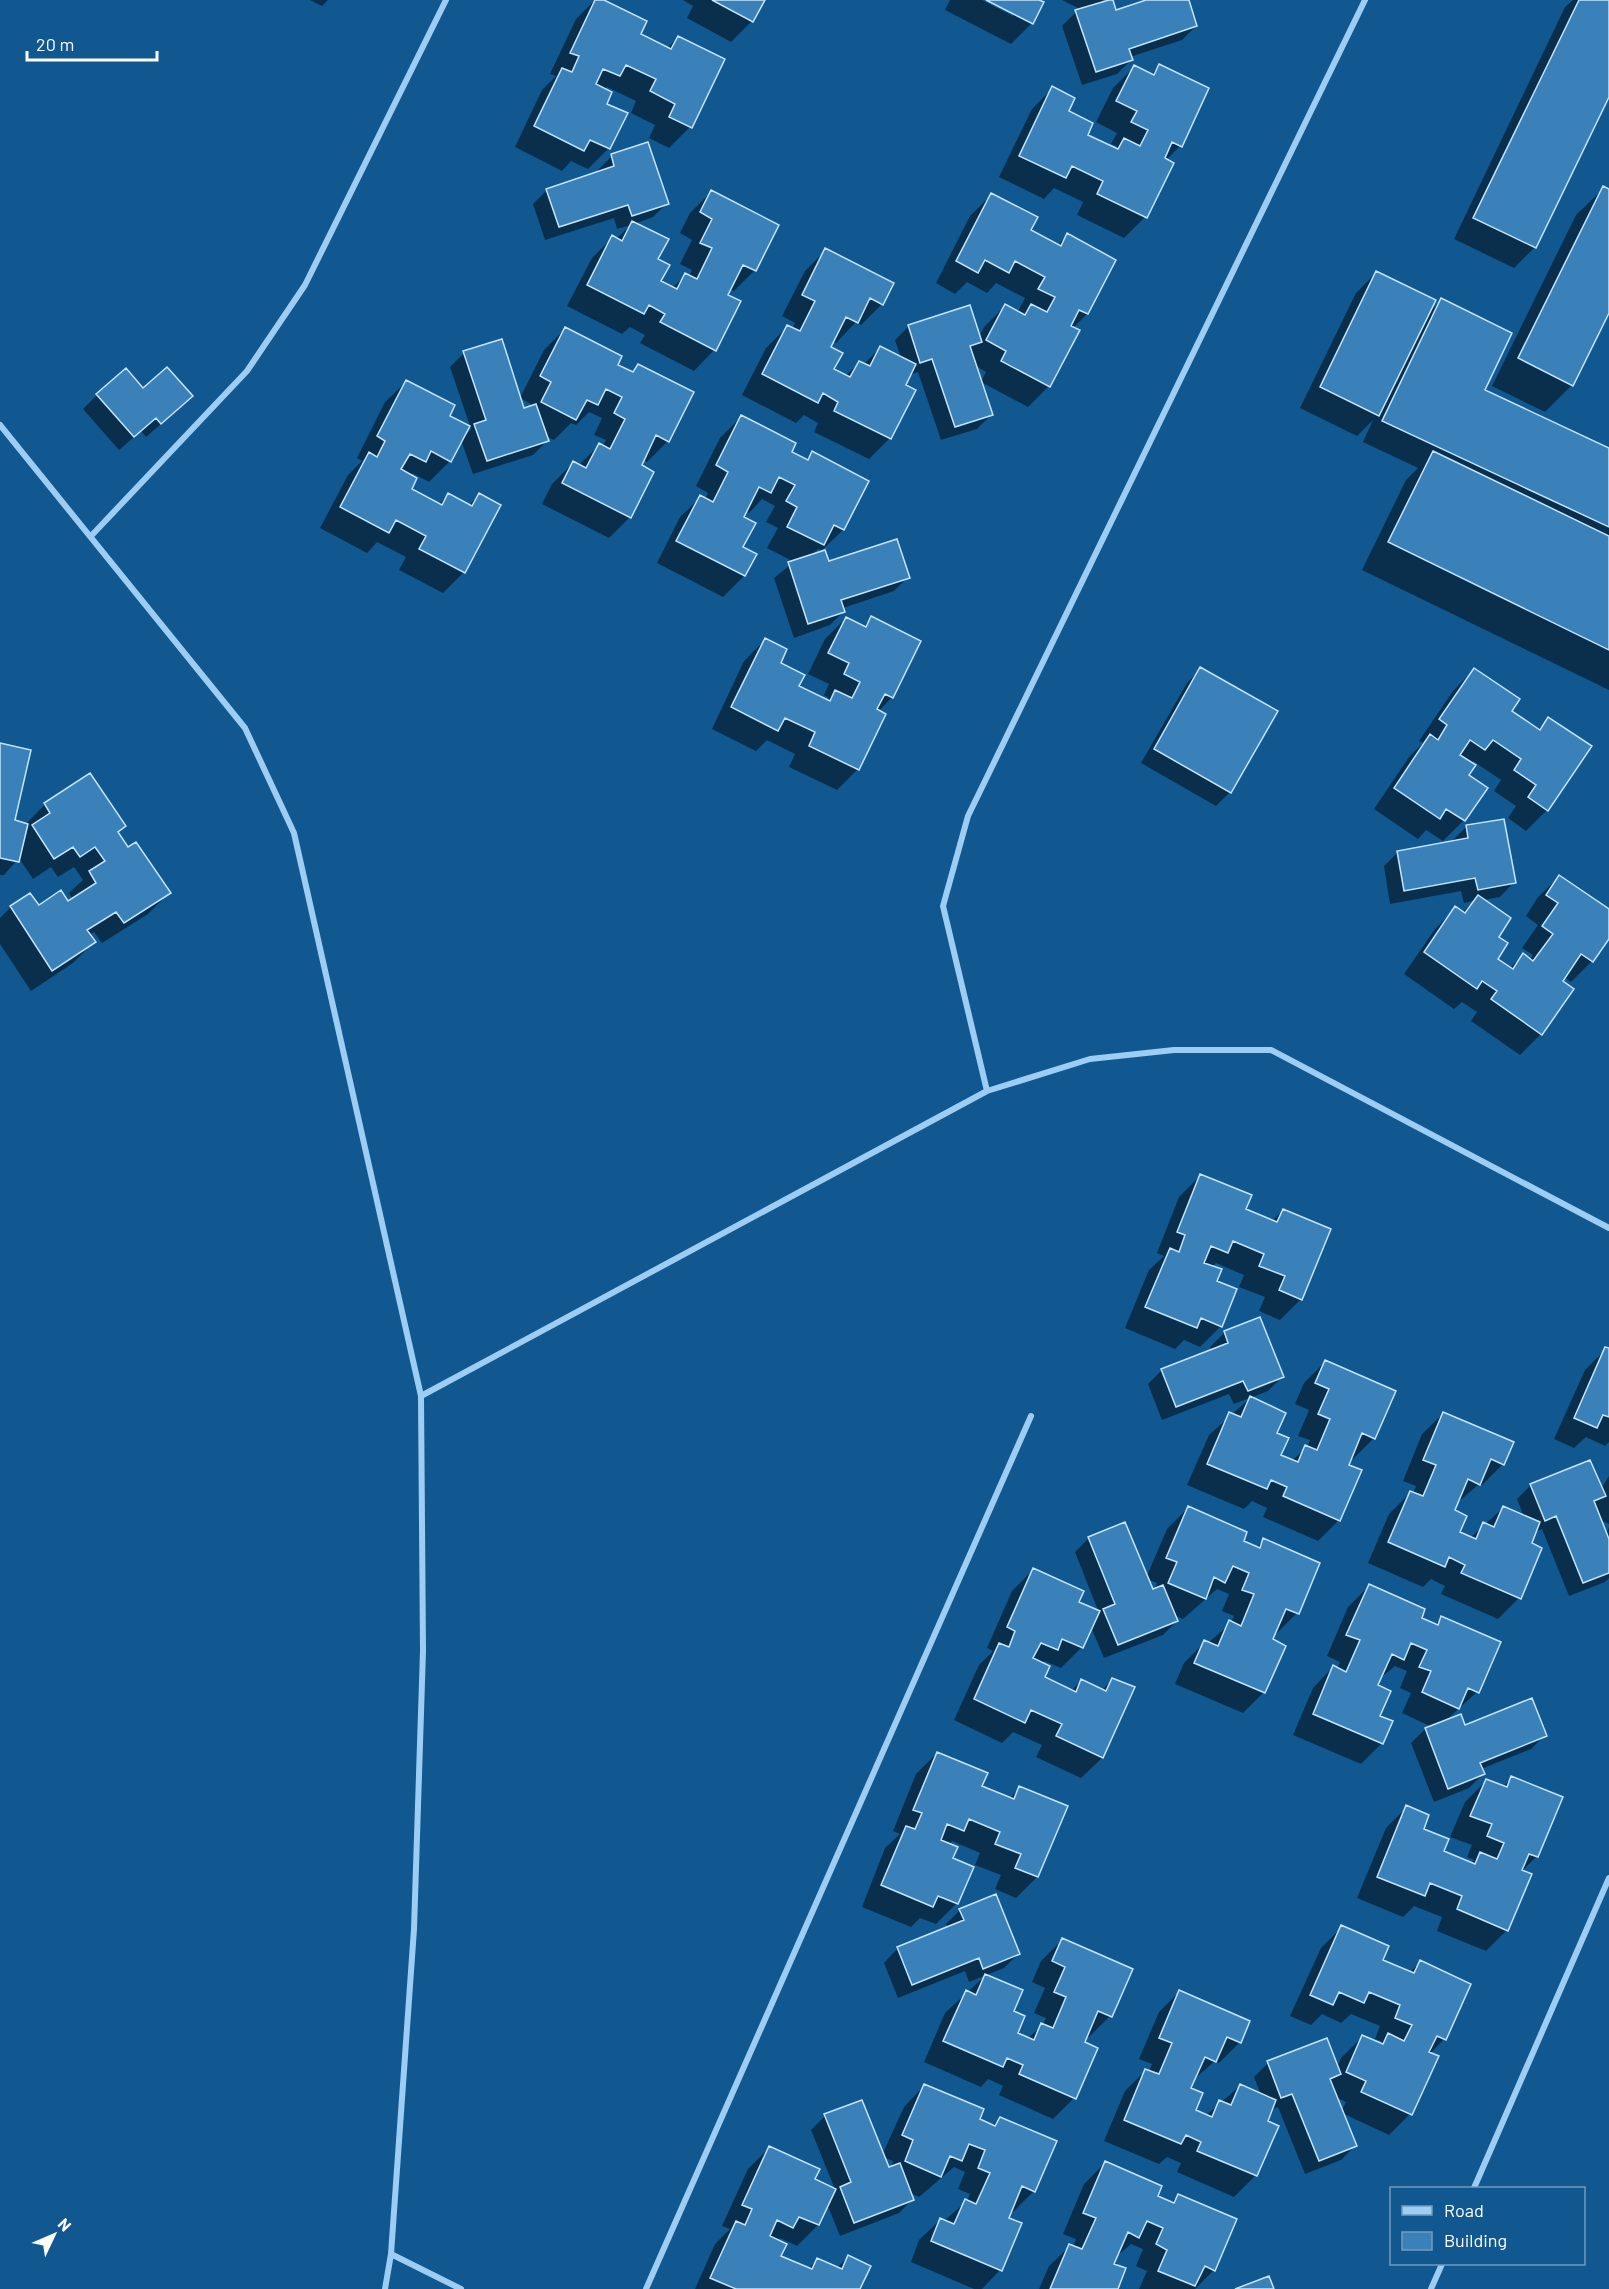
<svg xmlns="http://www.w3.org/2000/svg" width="1609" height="2289" font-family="Barlow,sans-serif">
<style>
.shadow{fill:#0007;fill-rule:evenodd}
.building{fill:#3a81b9;stroke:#c4e4fd;stroke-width:1.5}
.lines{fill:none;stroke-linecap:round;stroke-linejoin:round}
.street{stroke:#9dcdf2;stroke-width:6}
</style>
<rect width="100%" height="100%" fill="#115891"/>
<!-- shadow -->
<path class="shadow" d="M310 0H328L322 6Z
M595 0H601L639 34 667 48 678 38 690 127 669 148 649 138 655 125 631 113 636 101 607 87 604 90 609 148 588 169 571 161 562 171 515 147 542 90 556 76 550 74 576 19Z
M683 0H763L752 21 731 42 687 18 693 6Z
M950 0H982L1013 16V12L989 0H1036L1032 23 1011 44 945 10Z
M1062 0H1103L1098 5 1115 11 1151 0H1188L1196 26 1182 40 1130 57 1131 60 1117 74 1082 85 1062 26 1076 12 1082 10Z
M1573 0H1609V94L1535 247 1514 268 1454 239 1565 7Z
M1159 66 1180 146 1166 160 1172 163 1145 217 1124 238 1077 215 1083 202 1054 188 1044 199 999 177 1032 109 1053 88 1086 135 1115 149 1117 146 1111 144 1117 133 1096 122 1113 88 1134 67 1151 75Z
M612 156 667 203 653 217 634 224 656 260 659 282 672 288 686 275 689 276 692 270 680 264 692 240 680 233 690 213 711 192 755 270 734 291 729 289 714 350 694 371 640 343 645 335 630 327 622 334 567 306 592 258 613 237 616 239 631 225 617 229 614 218 545 240 533 204 547 190 599 173 598 170Z
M1604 188 1609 190V309L1572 385 1545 412 1492 386 1576 215Z
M991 195 1029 231 1057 246 1067 235 1114 260 1087 314 1073 328 1049 386 1028 407 981 382 986 372 976 366 991 415 977 429 941 440 918 372 909 375 890 438 869 459 814 432 818 423 804 415 796 423 742 395 766 348 787 327 792 329 795 323 782 316 805 271 826 250 882 304 861 325 856 322 836 343 832 341 829 347 832 370 845 376 859 363 863 365 880 348 901 358 895 340 909 326 979 337 984 327 1005 306 1017 313 1025 298 996 283 987 293 967 282 955 294 936 283 970 216Z
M1377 272 1428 314 1441 300 1483 391 1609 450V690L1362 570 1406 480 1418 468 1363 442 1373 420 1357 436 1300 408 1356 293Z
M565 329 631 373 638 365 668 441 647 462 643 459 630 517 609 538 542 504 552 484 573 463 578 466 599 445 602 447 606 440 594 435 602 418 589 412 576 425 571 423 554 440 545 436 547 441 533 455 473 474 461 440 450 461 429 482 412 473 410 476 409 490 438 505 448 495 468 506 479 495 464 572 443 593 399 570 406 557 377 542 367 553 320 528 348 475 362 461 357 458 385 402 406 382 448 417 464 437 471 429 450 367 464 353 523 410 529 408 531 404 520 398 544 350Z
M143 390 177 410 146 437 141 431 119 450 83 409 97 395Z
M741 417 790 453 805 461 812 453 867 481 843 530 822 550 818 549 811 556 828 563 908 577 894 591 843 608 844 611 830 625 794 638 774 578 794 562 767 548 778 528 766 522 775 506 762 499 749 513 745 511 742 518 741 548 755 555 744 576 723 597 657 563 680 517 701 497 705 499 708 493 696 486 720 438Z
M846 618 863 627 872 618 919 641 892 697 878 712 858 769 837 790 789 767 795 754 767 740 756 751 712 729 744 661 765 640 779 664 797 687 826 701 829 698 824 695 829 684 808 674 825 639Z
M1201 669 1230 792 1216 806 1141 763 1187 683Z
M1474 670 1510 711 1538 730 1548 719 1547 810 1526 831 1508 818 1516 806 1494 791 1501 780 1473 761 1467 775 1464 820 1443 841 1426 830 1418 839 1374 809 1409 757 1423 743 1419 741 1453 691Z
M0 745 14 822 25 825 45 804 124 826 117 833 127 849 169 893 148 914 102 943 94 932 89 935 94 942 73 963 31 991 0 944V918L11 907 68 903 73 900 69 893 83 880 74 867 58 877 51 867 33 879 19 858 4 875H0Z
M1503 821 1514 882 1500 897 1483 900 1497 937 1496 959 1510 968 1523 955 1530 960 1533 955 1522 948 1538 925 1526 916 1538 897 1559 877 1609 911V937L1592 961 1571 982 1564 977 1541 1034 1520 1055 1471 1021 1477 1012 1462 1002 1454 1009 1404 974 1435 929 1456 908 1462 913 1474 901 1464 903 1461 891 1390 904 1384 866 1398 852 1452 841 1466 827Z
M1200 1176 1244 1210 1272 1221 1283 1210 1301 1299 1280 1320 1259 1311 1265 1297 1239 1287 1244 1275 1216 1263 1212 1267 1221 1326 1200 1347 1184 1340 1175 1349 1125 1328 1149 1270 1164 1256 1157 1253 1179 1197Z
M1225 1332 1282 1377 1268 1391 1234 1404 1229 1394 1162 1420 1148 1384 1162 1370 1212 1351 1210 1347Z
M1606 1349 1609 1350V1442L1605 1446 1586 1437 1574 1448 1554 1439 1585 1370Z
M1325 1362 1374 1438 1353 1459 1350 1458 1339 1520 1318 1541 1263 1517 1267 1508 1252 1501 1244 1509 1187 1485 1209 1435 1250 1398 1275 1434 1279 1456 1291 1461 1307 1448 1310 1440 1298 1436 1309 1410 1295 1404 1304 1383Z
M1443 1414 1503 1464 1482 1485 1479 1484 1456 1504 1453 1511 1458 1533 1470 1538 1503 1508 1524 1517 1517 1499 1531 1485 1601 1489 1609 1476V1524L1600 1520 1606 1534 1609 1527V1537L1606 1536 1609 1543V1578L1605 1582 1569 1596 1542 1529 1535 1532 1530 1544 1540 1549 1519 1598 1498 1619 1441 1594 1445 1586 1431 1579 1423 1587 1368 1563 1389 1514 1410 1493 1413 1494 1416 1486 1403 1481 1422 1434Z
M1188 1508 1256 1548 1264 1540 1318 1564 1297 1613 1276 1634 1274 1633 1264 1692 1243 1713 1175 1684 1184 1663 1205 1642 1208 1643 1231 1623 1234 1616 1222 1611 1229 1594 1217 1589 1183 1619 1174 1615 1177 1621 1163 1635 1104 1658 1091 1627 1082 1647 1061 1668 1044 1661 1042 1664 1043 1678 1071 1691 1081 1681 1102 1690 1113 1679 1102 1758 1081 1778 1036 1757 1042 1745 1013 1732 1002 1743 954 1720 979 1665 993 1651 987 1648 1012 1591 1033 1570 1077 1603 1099 1613 1075 1552 1089 1538 1146 1578 1167 1529ZM1147 1579 1157 1583 1154 1590 1152 1591Z
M1369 1586 1434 1625 1442 1618 1477 1692 1444 1722 1545 1735 1531 1749 1481 1769 1483 1774 1469 1788 1434 1802 1411 1743 1425 1729 1432 1727 1402 1713 1411 1693 1400 1688 1407 1671 1395 1666 1379 1679 1376 1686 1382 1743 1361 1764 1293 1735 1313 1688 1333 1667 1337 1669 1340 1662 1327 1656 1348 1607Z
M937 1753 980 1787 1009 1799 1020 1788 1066 1807 1037 1877 1016 1898 995 1889 1001 1875 975 1865 980 1853 952 1841 948 1845 957 1903 936 1924 920 1918 911 1927 862 1907 885 1848 900 1834 893 1831 916 1774Z
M1512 1778 1537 1856 1522 1871 1507 1930 1486 1951 1437 1931 1442 1917 1414 1906 1403 1917 1357 1898 1386 1828 1407 1807 1442 1851 1470 1864 1474 1860 1467 1857 1472 1845 1450 1837 1465 1802 1486 1781 1502 1787Z
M960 1910 1018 1954 1004 1968 969 1982 965 1971 898 1998 884 1963 898 1948 948 1928 946 1924Z
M1342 1927 1381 1960 1409 1973 1420 1962 1469 1984 1444 2039 1430 2054 1410 2114 1389 2135 1342 2113 1355 2146 1341 2160 1305 2174 1278 2107 1271 2110 1266 2122 1277 2127 1255 2176 1234 2197 1177 2172 1181 2163 1167 2157 1159 2164 1104 2141 1125 2091 1146 2070 1149 2072 1152 2064 1139 2059 1159 2012 1180 1991 1240 2042 1219 2063 1215 2061 1192 2081 1189 2089 1194 2111 1205 2116 1240 2086 1261 2095 1254 2077 1268 2063 1326 2040 1337 2067 1341 2058 1362 2037 1378 2044 1381 2041 1375 2039 1380 2026 1351 2014 1341 2023 1322 2014 1311 2025 1290 2016 1321 1948ZM1335 2097 1346 2102 1341 2112Z
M1062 1940 1110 2016 1089 2037 1086 2036 1074 2098 1053 2119 999 2095 1003 2086 988 2079 981 2087 924 2062 945 2013 985 1976 1012 2012 1016 2033 1027 2039 1043 2025 1046 2018 1034 2013 1045 1988 1032 1982 1041 1961Z
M924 2086 992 2126 1000 2118 1034 2191 1013 2212 1010 2211 1007 2218 1020 2224 1000 2270 982 2289H974L911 2262 919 2240 940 2220 944 2221 967 2201 970 2194 958 2189 965 2172 954 2167 919 2197 910 2193 913 2199 899 2213 840 2236 827 2204 818 2225 797 2246 780 2238 777 2241 779 2256 808 2269 818 2259 837 2268 848 2257 859 2289H695L715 2244 730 2229 722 2226 748 2169 769 2148 813 2180 830 2199 836 2192 811 2130 825 2116 882 2155 904 2107ZM883 2157 893 2161 891 2168 888 2169Z
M1105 2163 1156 2197 1171 2203 1178 2195 1214 2270 1195 2289H1139L1147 2271 1136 2266 1143 2249 1131 2244 1116 2257 1112 2264 1116 2289H1039L1049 2266 1070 2246 1073 2247 1076 2239 1063 2234 1084 2184Z"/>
<!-- building -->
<path class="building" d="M595 0H604L647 21 641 34 671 49 678 36 725 59 692 128 669 117 675 104 650 91 656 79 626 65 620 76 603 69 596 84 612 92 607 104 628 113 610 149 590 140 584 151 534 126 562 68 572 72 579 56 570 53Z
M712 0H765L753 22Z
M986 0H1039L1044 2 1033 24Z
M1109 0H1113L1116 10 1146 0H1189L1197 26 1129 49 1133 60 1096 72 1075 10Z
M1579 0H1609V97L1536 248 1473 218Z
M1159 64 1209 88 1182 147 1172 142 1165 158 1174 163 1147 218 1097 194 1103 181 1072 166 1066 178 1019 156 1052 86 1075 98 1069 111 1093 123 1088 135 1118 149 1124 138 1140 146 1148 130 1131 122 1137 111 1116 101 1134 65 1154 75Z
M648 142 669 204 632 216 628 205 559 227 546 189 614 166 611 154Z
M1603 186 1609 189V313L1573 386 1518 358Z
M711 190 779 225 756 271 743 265 728 295 741 301 716 351 660 322 665 314 649 305 644 314 587 285 612 235 622 241 632 221 669 239 658 259 670 265 661 281 677 289 685 273 697 279 712 248 700 243 712 219 700 212Z
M991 193 1038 217 1031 230 1061 246 1067 233 1116 260 1088 314 1079 310 1071 326 1080 330 1050 387 1001 361 1006 351 986 340 1005 304 1025 315 1031 304 1047 312 1055 297 1038 289 1045 277 1015 261 1009 273 985 260 978 273 956 261Z
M825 248 894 283 883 305 870 298 858 323 846 317 831 347 843 353 834 369 850 377 859 361 870 366 880 346 916 364 906 385 916 390 891 439 834 411 838 402 823 393 818 403 762 374 787 325 800 331 815 301 802 295Z
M1376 271 1436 300 1379 416 1320 387Z
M1441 298 1512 333 1485 390 1609 448V527L1382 421Z
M970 305 982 342 970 346 993 415 955 427 932 359 920 363 908 325Z
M565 327 622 356 618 365 633 372 638 364 694 392 669 442 656 435 642 465 654 472 631 518 562 483 573 461 586 468 599 443 610 449 625 419 614 413 622 397 606 389 598 405 587 400 576 420 541 402 551 382 540 376Z
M502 339 524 408 536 404 549 441 487 461 474 424 486 420 463 351Z
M167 367 193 396 161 424 156 418 134 437 96 394 126 368 143 388Z
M406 380 455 405 450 416 470 426 451 462 431 451 426 462 410 454 401 469 417 478 412 489 442 505 448 493 472 506 479 493 501 505 465 573 419 549 426 536 396 520 389 533 340 507 369 452 377 457 385 441 377 436Z
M741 415 796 443 792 452 808 460 812 451 869 481 844 530 834 525 824 545 787 527 797 507 786 501 795 485 779 477 771 493 759 487 744 517 756 523 743 547 757 554 745 576 676 541 700 495 713 502 728 472 716 465Z
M1433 451 1609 536V650L1388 542Z
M897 539 910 578 841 600 845 612 808 624 788 562 825 550 829 561Z
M871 616 921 641 893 698 885 694 877 709 886 714 859 770 809 746 815 732 785 718 778 731 731 707 765 638 787 649 781 663 805 675 799 686 830 701 835 690 852 698 860 682 844 674 849 663 828 653 846 617 866 627Z
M1200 667 1278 711 1231 793 1154 749Z
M1474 668 1520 699 1512 711 1540 730 1548 717 1592 746 1548 811 1528 797 1536 785 1514 770 1521 759 1493 740 1485 750 1470 740 1460 755 1476 765 1469 775 1488 788 1465 821 1446 809 1440 819 1394 788 1430 734 1438 740 1447 725 1439 719Z
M0 743 31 750 15 820 28 824 19 862 0 858Z
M90 773 126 826 118 832 128 847 136 842 171 893 124 923 116 912 87 930 96 942 52 971 10 906 30 893 39 905 61 890 68 901 96 883 89 871 105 861 95 847 80 857 73 847 54 859 32 825 50 813 44 803Z
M1504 819 1516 883 1478 890 1475 878 1404 891 1397 851 1468 838 1466 825Z
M1559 875 1609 909V939L1593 962 1581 954 1563 981 1574 989 1542 1035 1491 999 1497 991 1482 981 1477 989 1424 952 1455 906 1465 913 1478 895 1511 918 1499 937 1508 943 1498 959 1513 969 1523 953 1533 961 1553 934 1542 926 1558 903 1546 895Z
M1200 1174 1252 1195 1246 1209 1277 1222 1283 1209 1331 1229 1302 1300 1279 1290 1285 1276 1259 1266 1264 1254 1233 1241 1228 1253 1211 1246 1204 1263 1222 1269 1217 1281 1237 1289 1222 1327 1201 1318 1197 1328 1145 1307 1170 1248 1179 1252 1185 1235 1177 1232Z
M1260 1317 1284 1377 1248 1391 1243 1381 1176 1407 1161 1369 1228 1343 1224 1331Z
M1605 1347 1609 1348V1417L1603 1415 1597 1428 1574 1418Z
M1325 1360 1396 1391 1375 1439 1362 1433 1349 1465 1362 1470 1340 1521 1283 1496 1287 1487 1271 1480 1267 1489 1207 1464 1229 1412 1241 1417 1250 1396 1286 1413 1277 1433 1289 1438 1281 1455 1298 1462 1305 1445 1317 1450 1330 1419 1318 1414 1329 1389 1315 1383Z
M1443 1412 1514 1442 1504 1465 1491 1459 1480 1485 1468 1479 1455 1510 1467 1516 1460 1532 1476 1539 1483 1522 1494 1527 1503 1506 1540 1522 1532 1543 1542 1548 1521 1599 1461 1573 1465 1565 1449 1557 1445 1567 1388 1542 1410 1491 1423 1496 1436 1465 1423 1460Z
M1590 1460 1606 1496 1594 1501 1609 1539V1573L1583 1583 1556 1516 1545 1521 1530 1484Z
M1188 1506 1247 1532 1244 1541 1260 1548 1263 1538 1320 1563 1299 1614 1286 1609 1273 1639 1286 1646 1265 1693 1194 1663 1204 1640 1218 1646 1229 1620 1241 1626 1254 1594 1242 1590 1249 1573 1233 1566 1225 1583 1214 1577 1206 1599 1168 1583 1177 1562 1166 1558Z
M1125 1522 1153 1589 1163 1585 1178 1621 1118 1645 1103 1609 1115 1604 1088 1537Z
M1033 1568 1084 1591 1079 1602 1100 1611 1083 1648 1062 1639 1058 1650 1041 1643 1033 1658 1050 1666 1045 1677 1076 1692 1081 1679 1106 1691 1112 1678 1135 1687 1103 1758 1056 1736 1062 1724 1031 1710 1025 1723 974 1699 999 1643 1009 1647 1015 1631 1007 1627Z
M1369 1584 1425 1609 1422 1618 1438 1625 1441 1616 1501 1642 1479 1693 1468 1688 1459 1709 1422 1692 1431 1671 1419 1667 1427 1650 1411 1643 1404 1660 1392 1654 1378 1685 1391 1691 1380 1716 1393 1721 1383 1744 1313 1714 1333 1665 1346 1672 1360 1640 1346 1635Z
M1532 1698 1547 1736 1480 1763 1485 1774 1448 1789 1425 1728 1461 1714 1465 1725Z
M937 1752 988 1773 982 1786 1014 1799 1019 1786 1068 1806 1038 1877 1015 1868 1021 1854 995 1844 1000 1832 969 1819 964 1831 947 1824 941 1840 958 1847 953 1858 974 1867 958 1904 938 1896 933 1907 881 1885 906 1826 915 1829 922 1813 913 1810Z
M1511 1776 1563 1797 1538 1857 1529 1854 1522 1870 1532 1874 1508 1931 1457 1909 1462 1896 1430 1883 1425 1896 1377 1877 1406 1805 1429 1815 1424 1829 1449 1839 1444 1851 1475 1864 1480 1852 1497 1859 1504 1843 1487 1836 1492 1824 1470 1816 1486 1779 1507 1787Z
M996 1894 1020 1954 983 1969 979 1958 912 1985 897 1947 964 1920 959 1909Z
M1341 1925 1389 1946 1383 1960 1414 1973 1420 1960 1471 1984 1446 2040 1437 2036 1429 2052 1439 2056 1412 2115 1361 2092 1366 2081 1346 2072 1362 2035 1383 2044 1388 2033 1404 2041 1412 2025 1395 2018 1400 2005 1369 1992 1364 2003 1339 1992 1333 2005 1310 1995Z
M1062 1938 1133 1969 1112 2017 1098 2011 1085 2042 1098 2048 1076 2099 1019 2074 1023 2065 1007 2058 1003 2067 943 2041 966 1990 976 1995 985 1974 1023 1990 1014 2011 1025 2016 1018 2033 1034 2040 1041 2023 1053 2028 1066 1997 1054 1992 1065 1967 1052 1961Z
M1179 1990 1250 2021 1241 2043 1227 2037 1216 2062 1205 2057 1191 2088 1203 2093 1196 2110 1212 2117 1219 2100 1231 2105 1240 2084 1276 2100 1268 2121 1279 2126 1257 2176 1197 2151 1201 2142 1186 2135 1181 2144 1124 2120 1145 2069 1159 2074 1172 2043 1159 2038Z
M1327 2038 1341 2074 1330 2079 1357 2146 1319 2161 1292 2094 1281 2098 1267 2061Z
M924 2084 984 2109 980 2119 995 2126 1000 2117 1057 2141 1035 2192 1022 2186 1009 2218 1022 2223 1002 2271 931 2241 940 2218 954 2224 965 2199 976 2204 990 2173 978 2168 985 2150 969 2144 962 2161 950 2156 941 2177 905 2161 913 2140 902 2135Z
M862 2100 889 2167 900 2163 914 2200 854 2223 840 2187 851 2182 824 2114Z
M769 2146 820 2169 815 2179 836 2189 819 2225 799 2217 793 2228 777 2220 770 2236 787 2244 781 2256 812 2269 817 2258 842 2269 848 2255 871 2266 860 2289H736L710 2278 736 2221 745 2225 752 2209 742 2205Z
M1105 2161 1162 2186 1158 2196 1174 2203 1178 2194 1237 2219 1215 2271 1205 2266 1195 2286 1158 2271 1167 2250 1156 2244 1163 2228 1147 2221 1139 2238 1128 2232 1114 2264 1126 2268 1118 2289H1050L1069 2244 1082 2249 1096 2218 1083 2213Z
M1269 2276 1274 2289H1235Z"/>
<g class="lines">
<!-- street -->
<path class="street" d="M0 425 245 728 294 833 421 1396 423 1651 414 1929 391 2254 385 2289
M92 535 247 371 305 285 446 0
M987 1091 943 906 968 816 1365 0
M421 1396 987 1091 1090 1059 1174 1050H1271L1609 1228
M1474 2188 1609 1878
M391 2254 461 2289
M646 2289 1031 1416
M1431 2289 1442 2264"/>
</g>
<!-- legend -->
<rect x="1390" y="2187" width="195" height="78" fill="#115891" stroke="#709bbd" stroke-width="1.5"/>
<rect x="1402" y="2206" width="30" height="9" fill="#9dcdf2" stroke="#709bbd" stroke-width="1.5"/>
<text x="1444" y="2217" font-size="18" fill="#ffffff">Road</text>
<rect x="1402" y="2232" width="30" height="18" fill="#3a81b9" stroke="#709bbd" stroke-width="1.5"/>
<text x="1444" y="2247" font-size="18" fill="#ffffff">Building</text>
<!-- north arrow -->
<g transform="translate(54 2235) rotate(46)" stroke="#115891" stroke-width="4.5" paint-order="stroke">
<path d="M0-4.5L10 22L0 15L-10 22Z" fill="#ffffff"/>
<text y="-9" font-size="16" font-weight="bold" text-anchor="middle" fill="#ffffff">N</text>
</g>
<!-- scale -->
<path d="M27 51v9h130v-9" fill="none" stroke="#ffffff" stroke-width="3"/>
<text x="36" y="51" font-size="18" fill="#ffffff" stroke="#115891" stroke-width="4.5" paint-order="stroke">20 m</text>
</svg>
